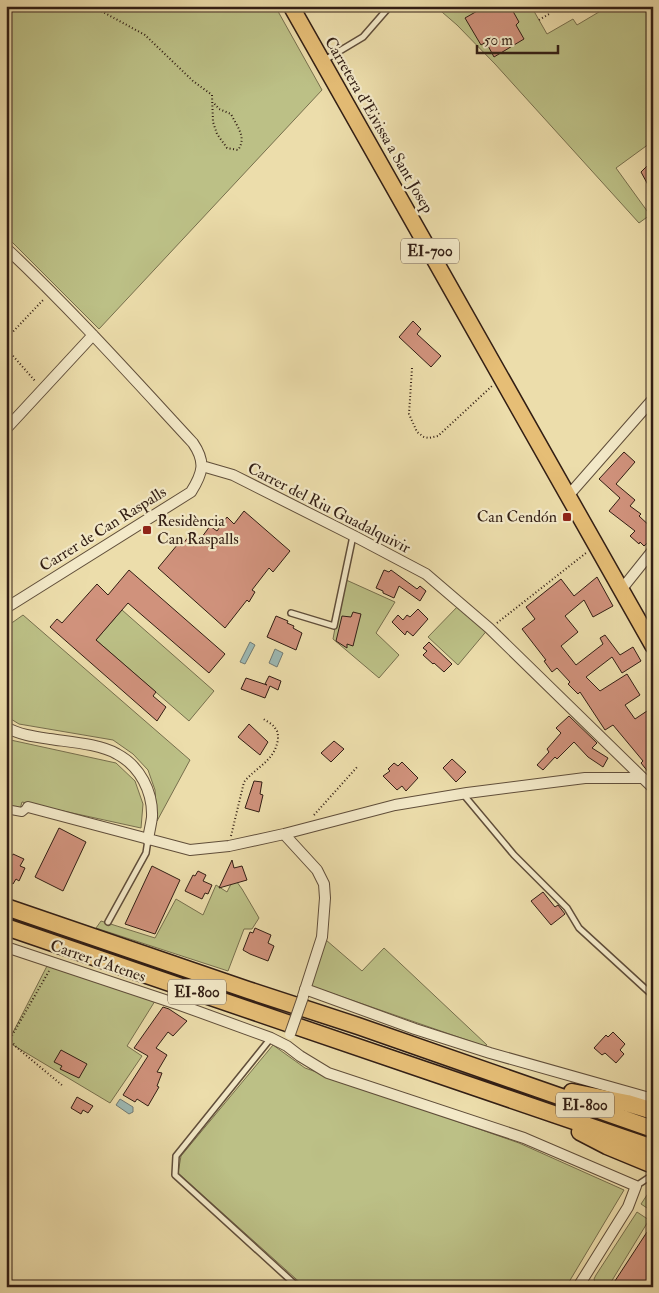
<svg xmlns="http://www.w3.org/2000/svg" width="659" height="1293" font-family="'IM FELL Double Pica',serif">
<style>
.green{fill:#bcc086;stroke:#776f4d}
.water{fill:#9db9b4;stroke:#727b74}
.building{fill:#d0927c;stroke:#321e14}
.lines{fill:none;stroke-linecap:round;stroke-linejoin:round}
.service-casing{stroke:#604e3a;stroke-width:8}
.pedestrian-casing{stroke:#604e3a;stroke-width:10}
.minor-casing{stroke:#604e3a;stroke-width:12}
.primary-casing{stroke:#321e14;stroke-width:18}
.trunk-casing{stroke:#321e14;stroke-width:19}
.path{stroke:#321e14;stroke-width:2;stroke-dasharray:1 2.5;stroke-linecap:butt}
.service{stroke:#f3e9c8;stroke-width:5}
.pedestrian{stroke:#f3e9c8;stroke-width:8}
.minor{stroke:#f3e9c8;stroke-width:10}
.primary{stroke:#e6be76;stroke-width:15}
.trunk{stroke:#e6be76;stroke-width:16}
.minor-bridge-casing{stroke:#604e3a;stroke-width:12;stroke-linecap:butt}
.minor-bridge{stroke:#f3e9c8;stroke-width:10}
.poi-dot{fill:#8f2418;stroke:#f3e9c8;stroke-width:2}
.labels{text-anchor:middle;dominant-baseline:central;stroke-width:4.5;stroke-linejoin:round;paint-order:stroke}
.shield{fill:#f3e9c8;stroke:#6c5b4a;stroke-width:1}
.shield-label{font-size:15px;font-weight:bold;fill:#321e14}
.street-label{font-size:16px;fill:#321e14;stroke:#f3e9c8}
.poi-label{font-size:16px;fill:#321e14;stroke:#f3e9c8;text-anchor:end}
</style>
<rect width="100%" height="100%" fill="#ecddab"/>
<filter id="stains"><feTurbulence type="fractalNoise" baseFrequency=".004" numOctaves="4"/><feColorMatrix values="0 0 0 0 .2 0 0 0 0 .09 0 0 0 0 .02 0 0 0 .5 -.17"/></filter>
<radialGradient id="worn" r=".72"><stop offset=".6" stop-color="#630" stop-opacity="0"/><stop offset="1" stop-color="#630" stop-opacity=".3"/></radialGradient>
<!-- green -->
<path class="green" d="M6 6H275L322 90 99 329 6 236Z
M435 6H531L547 34 573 19 577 25 609 6H653V141L616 168 650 215 639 223 495 64 457 25Z
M344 579 395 602 376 633 399 655 379 678 333 639Z
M460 604 489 628 458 665 428 637Z
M122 610 214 691 189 721 96 640Z
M23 615 190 760 157 821 155 790 148 770 133 754 113 740 19 724 6 716V627Z
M6 739 116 763 135 781 143 804 141 828 22 802 19 813 6 809Z
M234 878 242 889 259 918 252 929H244L228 971 96 928 101 921 155 938 176 899 203 915 216 885 227 892Z
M326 940 362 971 384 948 487 1045 484 1046 311 986Z
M47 966 155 1001 127 1046 142 1056 110 1103 8 1042Z
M273 1045 305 1068 519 1143 624 1190 566 1287H305L178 1173 181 1156Z
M653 1186V1212L641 1204Z
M637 1212 649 1220 608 1287H596L594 1279 596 1275Z"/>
<!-- water -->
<path class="water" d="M250 642 255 645 245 664 240 662Z
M275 649 283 653 277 667 269 663Z
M120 1099 133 1107V1112L129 1114 116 1105Z"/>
<!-- building -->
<path class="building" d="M486 6H510L519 22 516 25 524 39 494 57 486 42 481 45 465 18Z
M653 160V194L641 172Z
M413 321 421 329 417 334 441 356 431 367 399 337Z
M624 452 635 462 616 484 635 500 630 506 641 514 639 516 653 529V538L644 546 640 542 639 544 630 536 635 531 609 511 620 498 599 479Z
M244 511 290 551 273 572 269 568 252 590 255 592 249 602 247 600 225 628 158 568 178 544 181 546 190 535 199 541 210 526 217 531 227 517 234 524Z
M129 570 225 654 209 673 128 603 96 640 156 692 153 696 166 707 157 721 50 627 57 619 62 623 97 584 108 595Z
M384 570 389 572 391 570 417 589 420 586 426 591 420 601 399 586 394 598 383 593V591L376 588Z
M597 577 613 606 593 617 584 600 565 616 578 632 561 646 576 665 603 644 600 638 605 635 620 655 633 647 641 661 622 673 612 657 586 677 600 691 627 674 640 695 625 705 635 719 653 707V778L641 763 643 761 613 725 605 730 580 692 578 694 568 684 570 682 557 668 552 672 544 661 546 660 522 629 535 619 526 607 561 579 574 596Z
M418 609 428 619 413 636 407 631 405 635 392 622 398 615 403 620 407 615 410 617Z
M353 612 361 614 353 646 347 644V648L336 641 342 616 351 617Z
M276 616 288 621 287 623 294 626 293 628 302 633 296 650 267 637Z
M429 642 452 664 444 672 434 663 433 664 423 655 427 651 423 648Z
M269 676 281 681 278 690 270 686 265 698 241 689 246 678 267 685 265 684Z
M569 716 597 743 592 748 608 758 603 767 588 757 574 742 557 759 555 757 543 770 537 765 549 752 547 749 561 733 556 728Z
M249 724 268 742 260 755 238 737Z
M334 741 344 749 331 762 321 753Z
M452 759 466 772 456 782 443 768Z
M402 762 418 778 406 791 402 786 397 790 383 776 390 771 388 769 394 763 398 766Z
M254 781 262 782 260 794 263 795 259 812 245 808Z
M59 828 86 842 63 891 35 877Z
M13 854 24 859 20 866 25 868 19 881 16 879 13 884 6 881V865Z
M232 860 234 868 242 866 247 880 219 888Z
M152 866 180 880 155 934 125 924Z
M198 871 206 875 203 881 212 885 208 894 205 893 202 899 185 891 193 875 195 876Z
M543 892 555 907 558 905 565 914 551 925 531 901Z
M255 928 271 935 268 943 274 946 268 961 250 954 243 950 250 932 253 933Z
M163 1007 169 1009 187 1021 173 1036 168 1032 156 1048 167 1055 157 1072 162 1073 157 1086 159 1087 148 1106 137 1099 135 1102 123 1095 148 1056 134 1048Z
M613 1032 625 1044 620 1050 624 1054 616 1063 605 1053 602 1055 594 1048 606 1035 608 1037Z
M61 1050 87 1064 79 1078 60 1069 62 1066 54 1062Z
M77 1097 93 1106 88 1113 83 1110 81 1114 71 1108Z
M647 1232 653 1235V1287H611Z"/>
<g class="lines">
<defs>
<path id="service" d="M323 61 363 37 390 6
M291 613 334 626 353 536
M463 794 514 855 567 908 579 928 650 993
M108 922 146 853 148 840
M271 1038 176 1156 175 1175 298 1287
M636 1186 648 1178 653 1179"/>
<path id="pedestrian" d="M6 809 22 812 28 807"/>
<path id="minor" d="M6 248C72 310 132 377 193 443 206 462 203 473 191 492L6 608
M6 429 93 335
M202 466 233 475 356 537 426 574 489 628 653 788
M568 496 653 399
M621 590 653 550
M6 727C19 735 36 737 50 739 70 742 100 744 117 754 140 766 153 792 152 817 151 825 149 832 148 840
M28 807 190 850 229 846 284 834 395 805 467 793 585 778H642
M284 834 317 870 324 884 325 898 322 937 303 996
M6 947 180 1005 271 1038 287 1046 300 1056 328 1073 524 1138 636 1186 628 1207 578 1287
M305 989 415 1029 490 1053 653 1099"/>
<path id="primary" d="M291 6 653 646"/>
<path id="trunk" d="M6 907 248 990 358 1026 653 1129
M6 927 653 1148
M572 1092 627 1103 653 1111
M580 1132 607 1146 653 1165"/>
</defs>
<!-- service casing -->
<use href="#service" class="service-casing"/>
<!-- pedestrian casing -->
<use href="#pedestrian" class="pedestrian-casing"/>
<!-- minor casing -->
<use href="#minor" class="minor-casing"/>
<!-- primary casing -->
<use href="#primary" class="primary-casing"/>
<!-- trunk casing -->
<use href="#trunk" class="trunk-casing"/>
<!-- path -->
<path class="path" d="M92 6 145 35 193 81 212 95 213 122 217 134 227 148 238 150C247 137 237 127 231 114L219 109 213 102
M539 20 551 13
M6 339 44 299
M6 348 36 382
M412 368 409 414 417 432 424 437 429 438 438 436 492 386
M497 623 586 553
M314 815 358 766
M231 836 244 782C256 767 275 761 278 739 278 735 278 731 275 728 273 724 266 721 262 718
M49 971 10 1039 15 1046 63 1086"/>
<!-- service -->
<use href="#service" class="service"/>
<!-- pedestrian -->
<use href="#pedestrian" class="pedestrian"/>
<!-- minor -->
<use href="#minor" class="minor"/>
<!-- primary -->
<use href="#primary" class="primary"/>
<!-- trunk -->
<use href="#trunk" class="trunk"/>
<defs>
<path id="minor-bridge" d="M290 1034 303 997"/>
</defs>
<!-- minor-bridge casing -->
<use href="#minor-bridge" class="minor-bridge-casing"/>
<!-- minor-bridge -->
<use href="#minor-bridge" class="minor-bridge"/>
</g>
<!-- markers -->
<g class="poi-dot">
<rect x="562" y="512" width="10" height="10" rx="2.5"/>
<rect x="142" y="525" width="10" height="10" rx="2.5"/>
</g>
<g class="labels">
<!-- shield labels -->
<g class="shield">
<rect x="401" y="238.5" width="58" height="25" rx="4"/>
<rect x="168" y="979.5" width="58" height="25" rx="4"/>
<rect x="556" y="1092.5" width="58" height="25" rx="4"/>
</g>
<g class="shield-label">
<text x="430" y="251">EI-700</text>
<text x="197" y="992">EI-800</text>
<text x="585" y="1105">EI-800</text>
</g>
<!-- street labels -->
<g class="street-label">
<text transform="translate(379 125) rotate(60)">Carretera d'Eivissa a Sant Josep</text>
<text transform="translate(329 508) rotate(27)">Carrer del Riu Guadalquivir</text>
<text transform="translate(103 529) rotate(-32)">Carrer de Can Raspalls</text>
<text transform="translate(98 961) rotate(19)">Carrer d'Atenes</text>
</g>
<!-- poi labels -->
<g class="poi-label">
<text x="557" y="517">Can Cendón</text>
<text x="157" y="521" text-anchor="start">Residència<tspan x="157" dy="18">Can Raspalls</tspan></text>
</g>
</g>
<!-- margin -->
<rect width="659" height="1293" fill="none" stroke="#ecddab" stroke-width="25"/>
<rect x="8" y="8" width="644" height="1278" fill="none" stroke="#321e14" stroke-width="2.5"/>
<rect x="12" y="12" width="634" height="1268" fill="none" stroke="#321e14"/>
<!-- scale -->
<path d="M477 45v8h81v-8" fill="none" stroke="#321e14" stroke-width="2.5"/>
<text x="484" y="45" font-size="15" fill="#321e14" stroke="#f3e9c8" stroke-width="4" paint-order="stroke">50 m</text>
<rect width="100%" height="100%" filter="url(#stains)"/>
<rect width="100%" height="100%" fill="url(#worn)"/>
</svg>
